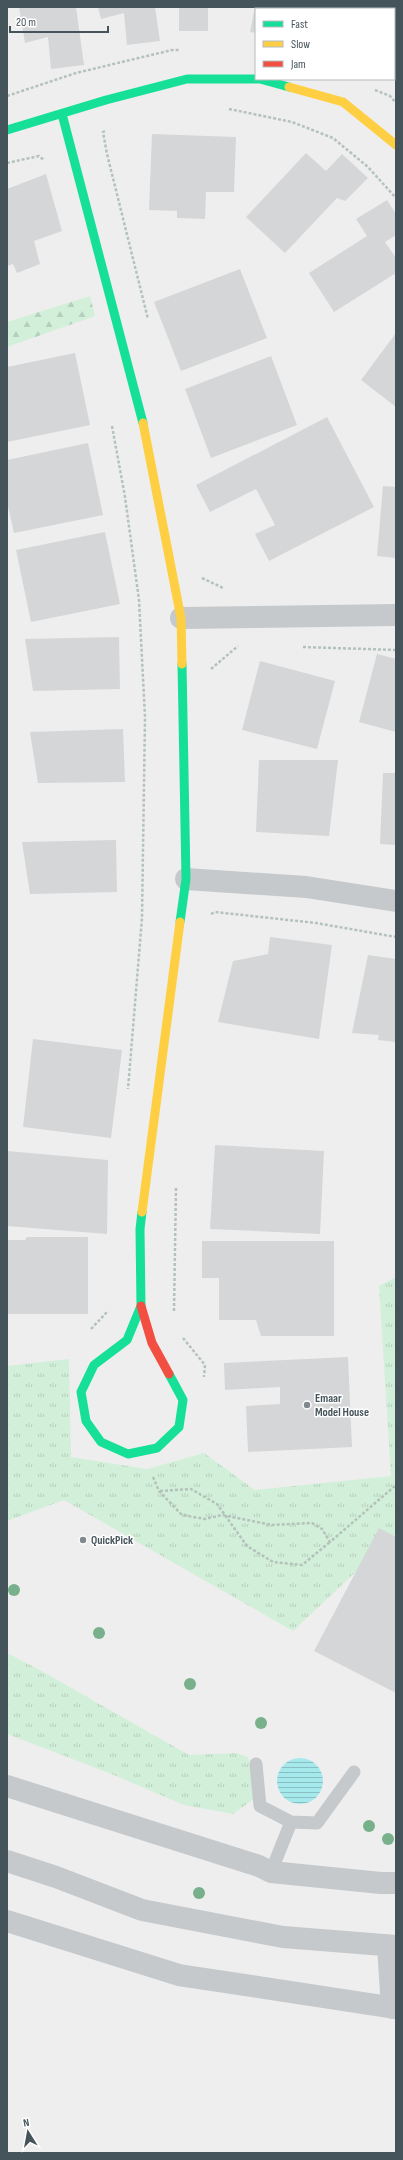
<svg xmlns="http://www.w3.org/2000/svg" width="403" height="2160" font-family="'Sofia Sans Condensed',sans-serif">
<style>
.grass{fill:url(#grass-tufts)}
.forest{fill:url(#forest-firs)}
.water{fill:url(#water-rules)}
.building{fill:#d5d6d7}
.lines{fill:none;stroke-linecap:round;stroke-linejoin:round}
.path{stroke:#b4c2bc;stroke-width:2.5;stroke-dasharray:3 2;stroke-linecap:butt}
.lane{stroke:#c5c9cb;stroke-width:13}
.street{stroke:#c5c9cb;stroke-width:22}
.fast{stroke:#16e098;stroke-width:9}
.slow{stroke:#ffcf43;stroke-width:9}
.jam{stroke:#f24e42;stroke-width:9}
.tree{fill:#77b08b}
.poi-dot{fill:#808a8e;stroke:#fff;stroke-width:1.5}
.labels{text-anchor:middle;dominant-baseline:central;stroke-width:3;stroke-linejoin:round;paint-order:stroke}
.poi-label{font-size:12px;font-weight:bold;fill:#45545b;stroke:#fff;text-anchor:start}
</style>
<defs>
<pattern id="grass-tufts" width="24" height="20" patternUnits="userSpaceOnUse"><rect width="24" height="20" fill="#d2efd9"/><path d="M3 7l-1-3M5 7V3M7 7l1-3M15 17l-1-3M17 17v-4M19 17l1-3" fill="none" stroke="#b6cfbc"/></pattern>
<pattern id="forest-firs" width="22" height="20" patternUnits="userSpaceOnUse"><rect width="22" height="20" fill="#d2efd9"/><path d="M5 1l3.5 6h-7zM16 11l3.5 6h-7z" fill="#b6cfbc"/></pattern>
<pattern id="water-rules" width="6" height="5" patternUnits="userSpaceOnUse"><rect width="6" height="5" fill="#a6e9ed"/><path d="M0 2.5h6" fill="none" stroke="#89bfc3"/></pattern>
</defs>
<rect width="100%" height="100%" fill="#efeeee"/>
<!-- grass -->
<path class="grass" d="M396 1277V1534L293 1631 64 1500 7 1521V1366L69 1359 71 1457 147 1469 204 1453 255 1490 391 1476 379 1286Z
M7 1653 38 1669 189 1755 236 1753 248 1757 258 1796 233 1814 184 1805 109 1773 7 1734Z"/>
<!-- forest -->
<path class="forest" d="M90 296 95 316 7 347V322Z"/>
<!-- water -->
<path class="water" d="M277 1781a23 23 0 1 1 46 0a23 23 0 1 1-46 0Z"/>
<!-- building -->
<path class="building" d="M19 7H76L84 65 51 69 48 37 25 43Z
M98 7H155L160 41 127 45 124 13 101 19Z
M179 7H208V31H179Z
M255 7H291V9H256V33L250 32Z
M345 7H396V37L394 41V9H344Z
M152 134 236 137 234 192H206L205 219 177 218V211L149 210Z
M306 153 326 171 342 154 368 178 345 201 337 198 285 253 246 217Z
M46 174 62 231 34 241 40 264 17 273 13 264 7 266V189Z
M387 200 396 214V235L385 242 396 258V273L334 312 309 273 367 236 356 219Z
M240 269 267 338 181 371 154 302Z
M396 333V407L361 380Z
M75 353 90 425 7 442V367Z
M271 356 297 425 211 458 185 389Z
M327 417 374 507 269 561 255 534 275 525 256 489 210 512 196 485Z
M88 443 103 515 14 533 7 502V460Z
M383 486 396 487V558L377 556Z
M105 532 120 604 31 622 16 550Z
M119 637 120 689 33 691 25 639Z
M377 654 396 659V732L359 722Z
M260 661 335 681 317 749 242 730Z
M123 729 125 782 38 783 30 732Z
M259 760H338L329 836 256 832Z
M383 773H396V845L380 844Z
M116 840 117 892 30 894 22 842Z
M270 937 332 945 319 1039 218 1022 233 961 268 954Z
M368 955 396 959V1042L378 1040 379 1035 352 1033Z
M33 1039 122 1050 111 1138 23 1127Z
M215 1145 324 1151 320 1234 210 1229Z
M7 1151 108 1160 107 1234 7 1226Z
M27 1237H88V1314H7V1240H25Z
M202 1241H334V1336H261L256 1320H219V1278H202Z
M348 1357 352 1447 248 1452 246 1406 280 1404V1387L225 1390 224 1363Z
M379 1528 396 1537V1693L314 1651Z"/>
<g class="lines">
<!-- path -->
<path class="path" d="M375 90 390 96 396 103
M7 96 76 73 172 50H180
M229 109 292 122 333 138 368 167 396 198
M105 131 103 132 107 154 148 319
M7 163 39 156 44 160
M112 426 125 497 139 600 145 717 142 918 128 1089
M202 578 223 588
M303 647 396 650
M211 669 238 646
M211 914 215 912 316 923 396 937
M174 1311 176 1188
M91 1329 107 1312
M183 1338 205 1365 204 1377
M153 1477 159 1491 182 1515 205 1519 222 1515 272 1525 312 1523 322 1529 330 1542 396 1485
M160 1491 191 1489 217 1504 247 1546 273 1562 302 1565 330 1542"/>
<!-- lane -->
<path class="lane" d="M256 1764 260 1806 291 1822
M271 1872 291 1822 317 1823 354 1772"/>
<!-- street -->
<path class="street" d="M181 618 396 615
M186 879 306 887 396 901
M7 1786 259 1866 271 1872 381 1883H396
M7 1861 56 1877 142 1910 283 1937 396 1946
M7 1921 179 1975 396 2008
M388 1946 392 2008"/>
<!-- fast -->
<path class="fast" d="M62 114 143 423
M7 130 106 100 187 79H260L289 87
M180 922 186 879 182 664
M142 1212 140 1229 141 1306 127 1340 94 1365 81 1392 86 1421 101 1442 128 1454 157 1448 179 1427 183 1400 169 1374"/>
<!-- slow -->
<path class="slow" d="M289 87 343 102 396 145
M143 423 181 618 182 664
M142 1212 180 922"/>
<!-- jam -->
<path class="jam" d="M141 1306 152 1343 169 1374"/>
</g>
<!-- trees -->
<g class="tree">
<circle cx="14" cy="1590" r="6"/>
<circle cx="99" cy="1633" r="6"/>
<circle cx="190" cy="1684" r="6"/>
<circle cx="261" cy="1723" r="6"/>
<circle cx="369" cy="1826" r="6"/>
<circle cx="388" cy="1839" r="6"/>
<circle cx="199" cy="1893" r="6"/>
</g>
<!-- markers -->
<g class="poi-dot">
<circle cx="307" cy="1405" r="4"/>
<circle cx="83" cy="1540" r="4"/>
</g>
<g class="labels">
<!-- poi labels -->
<g class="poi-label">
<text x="315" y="1398">Emaar<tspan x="315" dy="14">Model House</tspan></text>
<text x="91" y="1540">QuickPick</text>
</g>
</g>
<!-- border -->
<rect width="403" height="2160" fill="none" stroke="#45545b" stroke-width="16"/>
<!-- legend -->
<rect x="255" y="8" width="140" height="72" fill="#ffffff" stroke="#b5bbbd"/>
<rect x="263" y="21" width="20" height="6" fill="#16e098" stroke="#b5bbbd"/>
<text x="291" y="28" font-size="12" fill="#45545b">Fast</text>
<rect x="263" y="41" width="20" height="6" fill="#ffcf43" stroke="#b5bbbd"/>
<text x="291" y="48" font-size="12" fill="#45545b">Slow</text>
<rect x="263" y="61" width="20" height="6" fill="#f24e42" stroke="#b5bbbd"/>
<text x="291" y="68" font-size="12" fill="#45545b">Jam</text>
<!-- north arrow -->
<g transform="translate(28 2132) rotate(349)" stroke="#ffffff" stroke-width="3" paint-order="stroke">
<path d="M0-3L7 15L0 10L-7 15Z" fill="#45545b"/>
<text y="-6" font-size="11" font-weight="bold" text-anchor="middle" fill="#45545b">N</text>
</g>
<!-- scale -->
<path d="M10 26v6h98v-6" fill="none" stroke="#45545b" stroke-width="2"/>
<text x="16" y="26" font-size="12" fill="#45545b" stroke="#ffffff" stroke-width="3" paint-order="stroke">20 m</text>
</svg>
